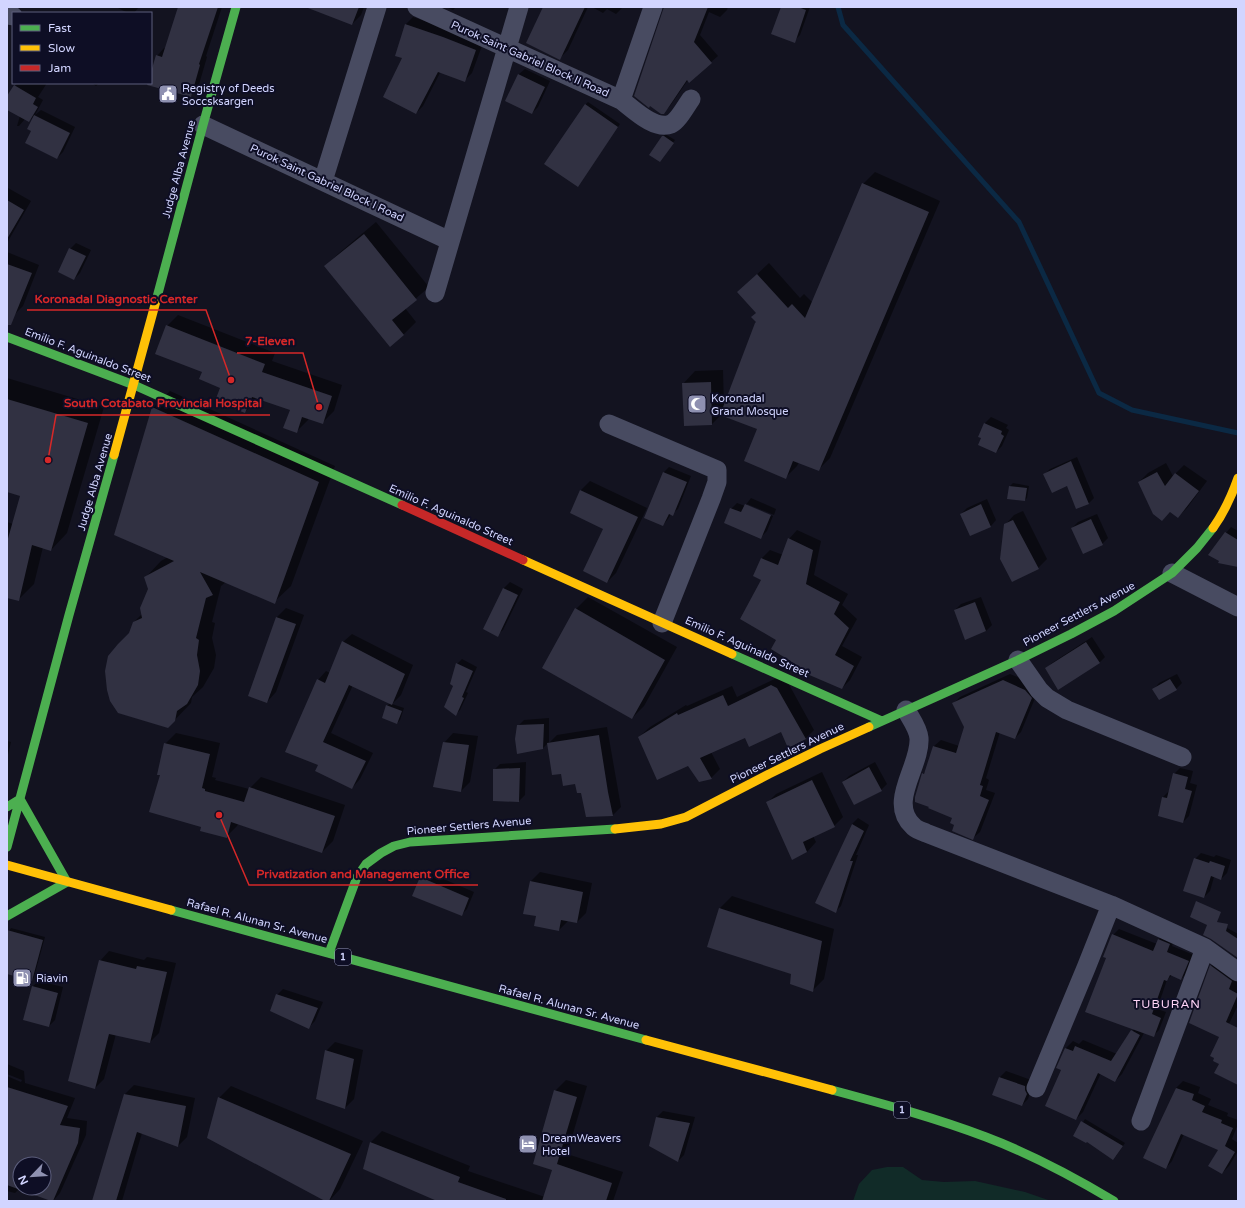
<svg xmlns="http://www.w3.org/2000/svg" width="1245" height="1208" font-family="'Varela Round',sans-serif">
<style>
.green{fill:#112b28}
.shadow{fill:#0007;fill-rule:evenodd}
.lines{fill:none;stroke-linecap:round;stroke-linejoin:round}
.stream{stroke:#0b2944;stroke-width:5}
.building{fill:#313142;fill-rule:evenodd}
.street{stroke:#484b61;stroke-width:19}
.fast{stroke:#4caf50;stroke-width:9}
.slow{stroke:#ffc107;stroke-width:9}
.jam{stroke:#c62828;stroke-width:9}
.labels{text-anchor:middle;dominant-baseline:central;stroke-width:4;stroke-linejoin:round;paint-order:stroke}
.shield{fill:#0e0e25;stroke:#9799be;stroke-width:1}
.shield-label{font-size:10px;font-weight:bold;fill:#d2d5ff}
.street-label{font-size:11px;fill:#d2d5ff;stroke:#0e0e25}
.poi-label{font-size:11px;fill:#d2d5ff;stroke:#0e0e25;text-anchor:start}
.neighbourhood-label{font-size:12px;letter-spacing:1px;fill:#ffd4f7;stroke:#0e0e25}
.leader{fill:none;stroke:#d62828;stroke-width:1.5}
.callout-dot{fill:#d62828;stroke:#0e0e25;stroke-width:1.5}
.callout-label{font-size:12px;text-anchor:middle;font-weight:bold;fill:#d62828;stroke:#0e0e25;stroke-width:4;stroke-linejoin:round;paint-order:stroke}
</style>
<rect width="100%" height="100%" fill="#131320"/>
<!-- green -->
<path class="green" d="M887 1167H903L922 1180 944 1182 975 1181 1025 1192 1051 1201H853L859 1184 872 1170Z"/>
<!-- shadow -->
<path class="shadow" d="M116 7H139L134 13H128Z
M179 7H222L206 56 207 57 198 88 190 96 149 83H151V76L157 56 164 48H165Z
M307 7H364L361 15 352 24Z
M446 7H456L453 10Z
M544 7H588L568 50 560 58Z
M592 7H623L616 14 607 9 603 13Z
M665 7H728L727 10 720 17 709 12 700 35 718 56 711 62 688 80 670 106 663 113Z
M782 7H810L800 35 794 41Z
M413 17 451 30 483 43 472 73 465 80 441 71 423 106 416 113 404 58 396 55 406 24Z
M525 69 550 81 538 107 532 113 507 100 519 74Z
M17 83 27 84 28 83H47L38 97 43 100 35 115 29 121 25 119 19 126H17L20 116 7 108V98Z
M92 83H99L96 86Z
M588 102 620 124 580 183 585 105Z
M41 110 75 127 63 152 57 158 32 131 28 129 35 115Z
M665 134 675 140 660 161 663 137Z
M875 172 940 201 830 458 819 469 799 462 797 466 786 477 759 429 722 414 712 424 684 425 683 384 695 371 723 370 724 408 758 322 757 312 738 292 769 263 800 298 804 294 813 303 863 184Z
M8 188 31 201 7 243V189Z
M376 222 429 287 405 308 416 322 404 334 390 345 326 266 338 254Z
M76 243 91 250 80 273 74 279 70 249Z
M7 252 39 265 23 306 15 314 7 311Z
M178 315 275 353 272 361 342 385 334 411 323 422 309 418 308 420 297 431 291 409 257 398 256 401 245 412 222 387 204 372 167 326Z
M7 378 104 407 67 533 51 550 43 547 34 584 18 600 7 597V522L13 524 21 496 7 491Z
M170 391 335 466 291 586 274 602 226 582 221 586 212 622 215 623 212 638 216 655 214 668 203 687 192 697 191 703 168 727 131 632 134 622 142 614 149 589 145 578 161 561 168 557 115 535 153 408Z
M991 417 1008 425 1006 428 1009 430 1002 446 996 452 982 437 979 436 985 423Z
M1077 457 1094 498 1089 503 1077 507 1068 485 1045 474 1050 469Z
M1166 463 1173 476 1184 465 1207 481 1187 508 1178 517 1171 511 1162 520 1139 482 1148 473Z
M669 467 691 476 678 509 672 514H671L668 519 663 525 646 517 664 472Z
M590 481 647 508 616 573 607 582 605 529 571 512 581 490Z
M1013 483 1029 486 1027 498 1025 500 1008 498 1010 486Z
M751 498 776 509 774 515 747 504V506L773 516 767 531 761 537 731 509 737 503 745 506Z
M987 499 996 520 991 526 971 535 961 514 967 508Z
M1023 511 1047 559 1038 568 1005 525 1014 515Z
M1097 514 1108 538 1102 544 1072 528 1078 522Z
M1231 527 1238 531V566L1226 533Z
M797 530 821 541 814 575 848 594 842 605 857 619 842 646 862 657 850 680 842 688 810 671 777 639 763 580 754 576 762 558 770 550 783 555 789 539Z
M510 582 523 589 503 630 497 635 484 629 504 588Z
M588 597 677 647 644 706 632 718 576 609Z
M981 597 992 625 986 631 955 610 961 604Z
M286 608 304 615 276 692 267 702 277 617Z
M352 634 413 665 401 695 392 704 404 708 400 720 397 723 387 706 390 703 353 685 331 733 373 753 360 779 352 788 319 765 318 680 326 671 330 673 343 642Z
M1092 637 1105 657 1099 663 1046 669 1052 663Z
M462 659 477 667 466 692 468 693 460 710 456 714 454 685 451 683 457 664Z
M1010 674 1032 683 1038 691 1021 732 1015 738 1000 732 986 778 989 780 986 790 995 793 980 832 973 838 955 825 953 817 918 787 923 774 927 770 934 746 941 740 959 746 965 727 953 704 960 697Z
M1177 674 1182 683 1176 689H1154L1159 683Z
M781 676 786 679 814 730 805 739 781 731 745 737 711 752 720 769 711 778 640 736 650 727 686 705 687 706 732 686 737 697Z
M549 718V743L557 735 607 727 621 807 613 815 582 792 576 783 562 772 548 743 543 748 518 726 524 720Z
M176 733 220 743 212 777 216 778 215 780 249 789 261 777 345 805 333 841 322 852 238 824 237 826 226 837 203 826 161 774 165 744Z
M453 733 478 736 470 782 461 791 444 743Z
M7 741 11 742 7 759Z
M526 762 525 795 519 801 494 770 500 764Z
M875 762 887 784 881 790 843 782 849 776Z
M1180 768 1193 771 1190 783 1197 785 1189 816 1183 822 1163 797 1169 791 1174 774Z
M822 772 843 817 834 826 813 836 816 842 807 852 767 803 776 794Z
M858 818 869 825 856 855H858L841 906 835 912 816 903 852 824Z
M1201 853 1214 857 1216 855 1231 860 1227 873 1221 879 1214 877 1210 891 1204 897 1195 859Z
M427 872 474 892 467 909 461 915 421 878Z
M540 872 592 883 586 913 577 922 568 921 559 930 537 916 531 881Z
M732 896 834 929 824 979 812 991 720 908Z
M1213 920 1238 934V940L1209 924Z
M11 928 45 937 34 977 32 980 7 973V936L9 931Z
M1119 929 1157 944 1159 939 1164 933 1175 938 1172 946 1194 955 1187 973 1181 979 1172 975 1167 980 1157 1009 1166 1012 1159 1030 1153 1036 1144 1033 1122 1074 1115 1081 1101 1073 1083 1112 1076 1119 1062 1070 1057 1068 1066 1048 1073 1041 1079 1044 1083 1040 1117 1054 1134 1029 1108 957 1113 935Z
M109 951 144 960 147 957 176 963 159 1033 150 1042 116 1034 104 1079 95 1088 100 961Z
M1220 957 1238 970V1005L1228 1026 1219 1036 1211 966Z
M39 981 63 987 55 1020 49 1026 33 986Z
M283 989 323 1002 315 1021 309 1027 277 995Z
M335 1042 363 1050 354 1099 345 1108 326 1051Z
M7 1064 24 1071 25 1083 75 1098 67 1118 87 1121 86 1135 60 1193 53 1201 20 1188 15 1193 7 1191V1076L21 1082 22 1080 7 1074ZM20 1164H44V1188H20Z
M1006 1071 1031 1080 1032 1087 1028 1099 1022 1105 994 1095 1000 1077Z
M566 1080 587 1086 567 1154 623 1172 613 1201H439L364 1169 371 1142 382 1131 470 1166 468 1171 545 1197 554 1170 555 1091Z
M1183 1081 1200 1087 1198 1093 1211 1099 1208 1105 1228 1113 1227 1116 1238 1120V1124L1232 1139 1238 1143V1151L1229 1166 1222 1173 1219 1149 1184 1134 1172 1161 1166 1168 1176 1088Z
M134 1085 195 1098 187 1137 178 1146 142 1133 122 1201H93L125 1094Z
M231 1086 363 1141 340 1189 329 1201 219 1098Z
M663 1111 695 1117 684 1155 678 1161 657 1117Z
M1085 1119 1125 1143 1116 1156 1087 1141 1074 1136Z"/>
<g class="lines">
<!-- stream -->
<path class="stream" d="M838 7 843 25 1019 222 1099 393 1132 410 1238 433"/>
</g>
<!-- building -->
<path class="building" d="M178 7H218L199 64 200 65 191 97 147 85 148 83H151V72L156 55 162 57Z
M308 7H359L352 25 308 8Z
M543 7H585L560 60 526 43Z
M664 7H708L694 42 712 63 689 83 687 80 664 114H661L650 106 649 108 634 96Z
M781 7H798L806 10 795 43 771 34Z
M405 24 443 37 476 50 465 82 438 72 416 114 383 97 402 58 395 56Z
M518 74 545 87 532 114 505 101Z
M14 85 36 98 33 104 38 107 29 122 7 110V96Z
M585 104 618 127 578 187 544 164Z
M34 115 70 133 57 159 25 143 31 131 27 129Z
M662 136H664L674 143 660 162 649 155Z
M862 183 929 212 819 471 793 461 786 479 744 461 757 429 720 415 755 323 756 322 751 317 756 313 737 292 757 274 788 308 792 304 805 318Z
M7 200 24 210 7 239Z
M364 234 417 300 392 320 404 335 390 347 324 266Z
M69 248 86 256 74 280 58 272Z
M7 264 32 273 11 325H7Z
M166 325 265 364 262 372 332 396 323 424 302 417 297 433 283 428 290 410 252 397 245 413 215 401 220 388 199 379 202 372 155 354Z
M711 382 712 425 684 426 682 383Z
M7 399 88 423 51 551 32 545 19 601 7 598V542L20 496 7 492Z
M152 407 319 482 275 604 200 572 213 595 206 598 196 638 199 640 197 655 200 671 198 685 187 704 177 711 175 721 168 728 118 713 110 701 107 690 105 671 108 656 118 644 129 633 133 622 142 618 140 608 148 589 144 577 174 561 114 535Z
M984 423 1002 431 1001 434 1004 436 996 453 978 445 981 438 978 437Z
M1071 461 1089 504 1076 509 1067 486 1052 493 1043 474Z
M663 472 687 482 673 516 669 514 663 526 644 518Z
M1157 472 1165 486 1175 473 1199 491 1178 518 1170 512 1162 521 1153 514 1138 482Z
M1009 486 1027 488 1025 501 1007 499Z
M580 490 638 517 607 583 583 571 603 529 570 513Z
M745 504 771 515 761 539 724 523 730 508 741 512Z
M981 504 991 527 970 536 960 514Z
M1091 519 1103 545 1083 554 1071 528Z
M1013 520 1039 569 1012 582 1000 559 1004 524Z
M1225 532 1238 540V567L1218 563 1219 561 1208 555Z
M788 538 813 550 806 584 840 602 834 614 849 628 835 655 854 666 842 689 807 674 808 672 771 649 776 640 740 619 761 580 753 576 761 558 778 565Z
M503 588 518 595 498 637 483 629Z
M975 602 986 631 965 640 954 610Z
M575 608 665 660 632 719 542 668Z
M276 617 296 624 267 703 248 696Z
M342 641 405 674 392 705 349 685 323 742 366 761 352 789 315 771 318 765 285 752 317 679 325 683Z
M1086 642 1100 663 1058 690 1045 668Z
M456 663 473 671 462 697 464 698 456 716 444 707 453 686 450 684Z
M1170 679 1177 690 1159 700 1152 689Z
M1003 680 1025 690 1032 698 1015 739 996 732 980 785 983 786 980 796 989 800 973 840 952 831 954 825 950 823 952 818 928 808 929 807 915 802V797L922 773 924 774 933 746 956 753 964 727 952 703Z
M771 685 777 688 806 739 788 748 781 732 749 747 745 738 700 758 712 779 699 782 688 766 657 780 638 737 677 713 678 715 723 695 728 706Z
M386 705 402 711 397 724 382 718Z
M544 724 543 749 517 754 515 739 517 725Z
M599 735 608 792 613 816 586 817 581 793H577L575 784 563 786 561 774 552 775 547 743Z
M443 742 469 745 461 792 433 787Z
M164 743 210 754 202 788 205 789V791L244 802 249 787 335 816 322 853 231 822 227 838 200 831 201 827 149 812 160 775H157Z
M869 767 882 791 854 805 842 782Z
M520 768 519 802 493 801V769Z
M1173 773 1188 777 1185 789 1192 791 1183 823 1158 816 1162 797 1167 798Z
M812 780 835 827 803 842 807 852 792 860 766 802Z
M852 824 864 831 850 861H853L836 913 815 903Z
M1194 858 1209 863 1210 861 1225 866 1221 880 1211 876 1204 898 1183 891Z
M420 877 469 898 462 916 412 896Z
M530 881 583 892 577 923 561 920 559 931 534 926 536 916 523 914Z
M1196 901 1221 912 1217 922 1228 924 1226 931 1238 939V958L1211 939 1203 935 1207 925 1190 917Z
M719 908 822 941 813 992 790 984 791 974 707 947Z
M7 930 43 940 32 981 7 974Z
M1112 934 1153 951 1158 939 1170 944 1167 952 1189 961 1181 980 1170 975 1167 981 1164 980 1152 1014 1161 1018 1154 1037 1085 1012 1106 958 1103 957Z
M99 960 136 969 137 966 167 972 150 1043 109 1034 95 1089 68 1081Z
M1210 965 1232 981 1229 989 1238 994 1226 1022 1238 1028V1085L1214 1073 1219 1064 1213 1061 1214 1058 1210 1056 1219 1037 1189 1023Z
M32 986 58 993 49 1027 23 1020Z
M276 994 318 1008 309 1029 270 1011Z
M1131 1030 1140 1035 1115 1082 1098 1073 1076 1120 1045 1106 1061 1070 1056 1068 1065 1048 1073 1051 1075 1046 1111 1061Z
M325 1050 354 1059 345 1109 316 1099Z
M999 1077 1025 1086V1090L1027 1094 1022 1106 992 1095Z
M7 1087 68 1106 60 1125 80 1128 78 1143 53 1201H51L7 1185ZM20 1164H44V1188H20Z
M1176 1088 1194 1094 1192 1100 1205 1106 1202 1112 1222 1120 1221 1123 1233 1128 1225 1146 1235 1152 1222 1174 1208 1166 1218 1150 1181 1134 1166 1169 1143 1158Z
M554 1090 577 1097 557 1164 612 1183 606 1201H542L552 1170 533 1164Z
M124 1094 186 1106 178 1147 137 1132 116 1201H92Z
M218 1097 351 1154 329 1201H325L207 1138Z
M656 1117 690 1123 678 1162 649 1146Z
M1081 1121 1123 1146 1113 1160 1087 1142 1086 1143 1073 1136Z
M370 1142 460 1177 458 1182 506 1199V1201H437L363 1169Z"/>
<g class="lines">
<!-- street -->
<path class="street" d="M417 7 621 100C633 109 655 131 671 124 678 121 686 106 691 99
M7 15 13 16
M621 100 653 7
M203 125 450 241
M323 181 377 7
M435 293 519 7
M609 424 717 470V482L711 499 662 623
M1172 573 1238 607
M1018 660 1039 690 1047 698 1067 710 1182 757
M906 710C911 719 918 728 919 738 921 766 887 802 913 826 916 830 922 831 926 833L1111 905 1205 948 1238 972
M1036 1088 1086 968 1111 905
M1141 1121 1205 948"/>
<!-- fast -->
<path class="fast" d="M156 301 203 125 236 7
M7 337 134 385 402 505
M732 654 882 721
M869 727 1018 660 1071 634 1114 611 1172 573 1197 548 1213 528
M7 807 20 799 67 882 7 916
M7 847 69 615 114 455
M171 910 646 1040
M329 953 357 877 366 864 381 853 394 846 410 842 615 829
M832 1090C884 1104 936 1118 986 1137 1031 1154 1074 1177 1114 1201"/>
<!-- slow -->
<path class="slow" d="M114 455 156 301
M1213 528C1223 514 1232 495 1238 478
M523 560 732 654
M615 829 661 824 686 817 769 774 820 749 869 727
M7 865 171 910
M646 1040 832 1090"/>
<!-- jam -->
<path class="jam" d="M402 505 523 560"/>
</g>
<!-- icons -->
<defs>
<symbol id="civic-square" viewBox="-11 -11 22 22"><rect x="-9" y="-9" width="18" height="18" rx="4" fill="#8f91b1" stroke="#0e0e25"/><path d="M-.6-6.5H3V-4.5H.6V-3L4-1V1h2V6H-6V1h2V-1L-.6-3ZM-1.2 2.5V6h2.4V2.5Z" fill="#fff"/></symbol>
<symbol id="mosque-square" viewBox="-11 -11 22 22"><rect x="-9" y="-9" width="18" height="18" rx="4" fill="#8f91b1" stroke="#0e0e25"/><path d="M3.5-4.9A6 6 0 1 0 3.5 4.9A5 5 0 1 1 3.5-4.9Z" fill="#fff"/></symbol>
<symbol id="fuel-square" viewBox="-11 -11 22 22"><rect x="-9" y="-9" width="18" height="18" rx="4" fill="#8f91b1" stroke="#0e0e25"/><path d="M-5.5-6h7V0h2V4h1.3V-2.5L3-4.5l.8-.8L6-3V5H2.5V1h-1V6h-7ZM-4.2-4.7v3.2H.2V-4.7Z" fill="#fff"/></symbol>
<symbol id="hotel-square" viewBox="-11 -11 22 22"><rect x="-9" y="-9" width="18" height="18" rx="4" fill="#8f91b1" stroke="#0e0e25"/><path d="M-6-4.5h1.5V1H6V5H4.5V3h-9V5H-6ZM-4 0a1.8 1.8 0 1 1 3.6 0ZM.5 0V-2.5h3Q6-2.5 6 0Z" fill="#fff"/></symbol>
</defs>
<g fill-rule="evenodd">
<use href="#civic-square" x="157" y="83" width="22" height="22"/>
<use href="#mosque-square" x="686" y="393" width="22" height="22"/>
<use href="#fuel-square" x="11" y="967" width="22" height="22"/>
<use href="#hotel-square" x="517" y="1133" width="22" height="22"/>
</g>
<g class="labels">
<!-- shield labels -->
<g class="shield">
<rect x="335" y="949" width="16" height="16" rx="3"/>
<rect x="894" y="1102" width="16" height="16" rx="3"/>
</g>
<g class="shield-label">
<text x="343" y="957">1</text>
<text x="902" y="1110">1</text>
</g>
<!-- street labels -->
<g class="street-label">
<text transform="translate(530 59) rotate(24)">Purok Saint Gabriel Block II Road</text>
<text transform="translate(179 169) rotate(-75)">Judge Alba Avenue</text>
<text transform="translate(327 183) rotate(25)">Purok Saint Gabriel Block I Road</text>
<text transform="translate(88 355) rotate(21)">Emilio F. Aguinaldo Street</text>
<text transform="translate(95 482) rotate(-74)">Judge Alba Avenue</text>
<text transform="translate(451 515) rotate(24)">Emilio F. Aguinaldo Street</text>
<text transform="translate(1079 614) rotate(-28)">Pioneer Settlers Avenue</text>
<text transform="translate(747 647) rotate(24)">Emilio F. Aguinaldo Street</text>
<text transform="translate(787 753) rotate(-26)">Pioneer Settlers Avenue</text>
<text transform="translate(469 826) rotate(-5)">Pioneer Settlers Avenue</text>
<text transform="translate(257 921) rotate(15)">Rafael R. Alunan Sr. Avenue</text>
<text transform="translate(569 1007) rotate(15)">Rafael R. Alunan Sr. Avenue</text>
</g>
<!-- poi labels -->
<g class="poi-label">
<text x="182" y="88">Registry of Deeds<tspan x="182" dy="13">Soccsksargen</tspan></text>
<text x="711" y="398">Koronadal<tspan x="711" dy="13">Grand Mosque</tspan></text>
<text x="36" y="978">Riavin</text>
<text x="542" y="1138">DreamWeavers<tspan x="542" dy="13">Hotel</tspan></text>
</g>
<!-- neighbourhood labels -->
<g class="neighbourhood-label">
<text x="1167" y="1004">TUBURAN</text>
</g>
</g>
<!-- callouts -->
<path class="leader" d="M231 380L206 310H27M319 407L303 353H237M48 460L56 415H270M219 815L249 885H478"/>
<g class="callout-dot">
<circle cx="231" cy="380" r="4"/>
<circle cx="319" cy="407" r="4"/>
<circle cx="48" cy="460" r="4"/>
<circle cx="219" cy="815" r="4"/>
</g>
<g class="callout-label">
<text x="116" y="303">Koronadal Diagnostic Center</text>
<text x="270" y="345">7-Eleven</text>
<text x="163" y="407">South Cotabato Provincial Hospital</text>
<text x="363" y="878">Privatization and Management Office</text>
</g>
<!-- border -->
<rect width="1245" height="1208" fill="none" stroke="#d2d5ff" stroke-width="16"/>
<!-- legend -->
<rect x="12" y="12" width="140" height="72" fill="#0e0e25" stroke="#5c5e7c"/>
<rect x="20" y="25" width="20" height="6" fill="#4caf50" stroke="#5c5e7c"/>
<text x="48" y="32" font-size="12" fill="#d2d5ff">Fast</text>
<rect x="20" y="45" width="20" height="6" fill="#ffc107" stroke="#5c5e7c"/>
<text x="48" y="52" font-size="12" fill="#d2d5ff">Slow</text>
<rect x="20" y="65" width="20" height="6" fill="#c62828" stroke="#5c5e7c"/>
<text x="48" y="72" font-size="12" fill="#d2d5ff">Jam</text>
<!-- north arrow -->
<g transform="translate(32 1176) rotate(245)"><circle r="19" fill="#0e0e25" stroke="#5c5e7c"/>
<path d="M0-3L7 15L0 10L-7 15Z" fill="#8f91b1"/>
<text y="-6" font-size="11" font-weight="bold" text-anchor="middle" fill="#d2d5ff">N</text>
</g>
</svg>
